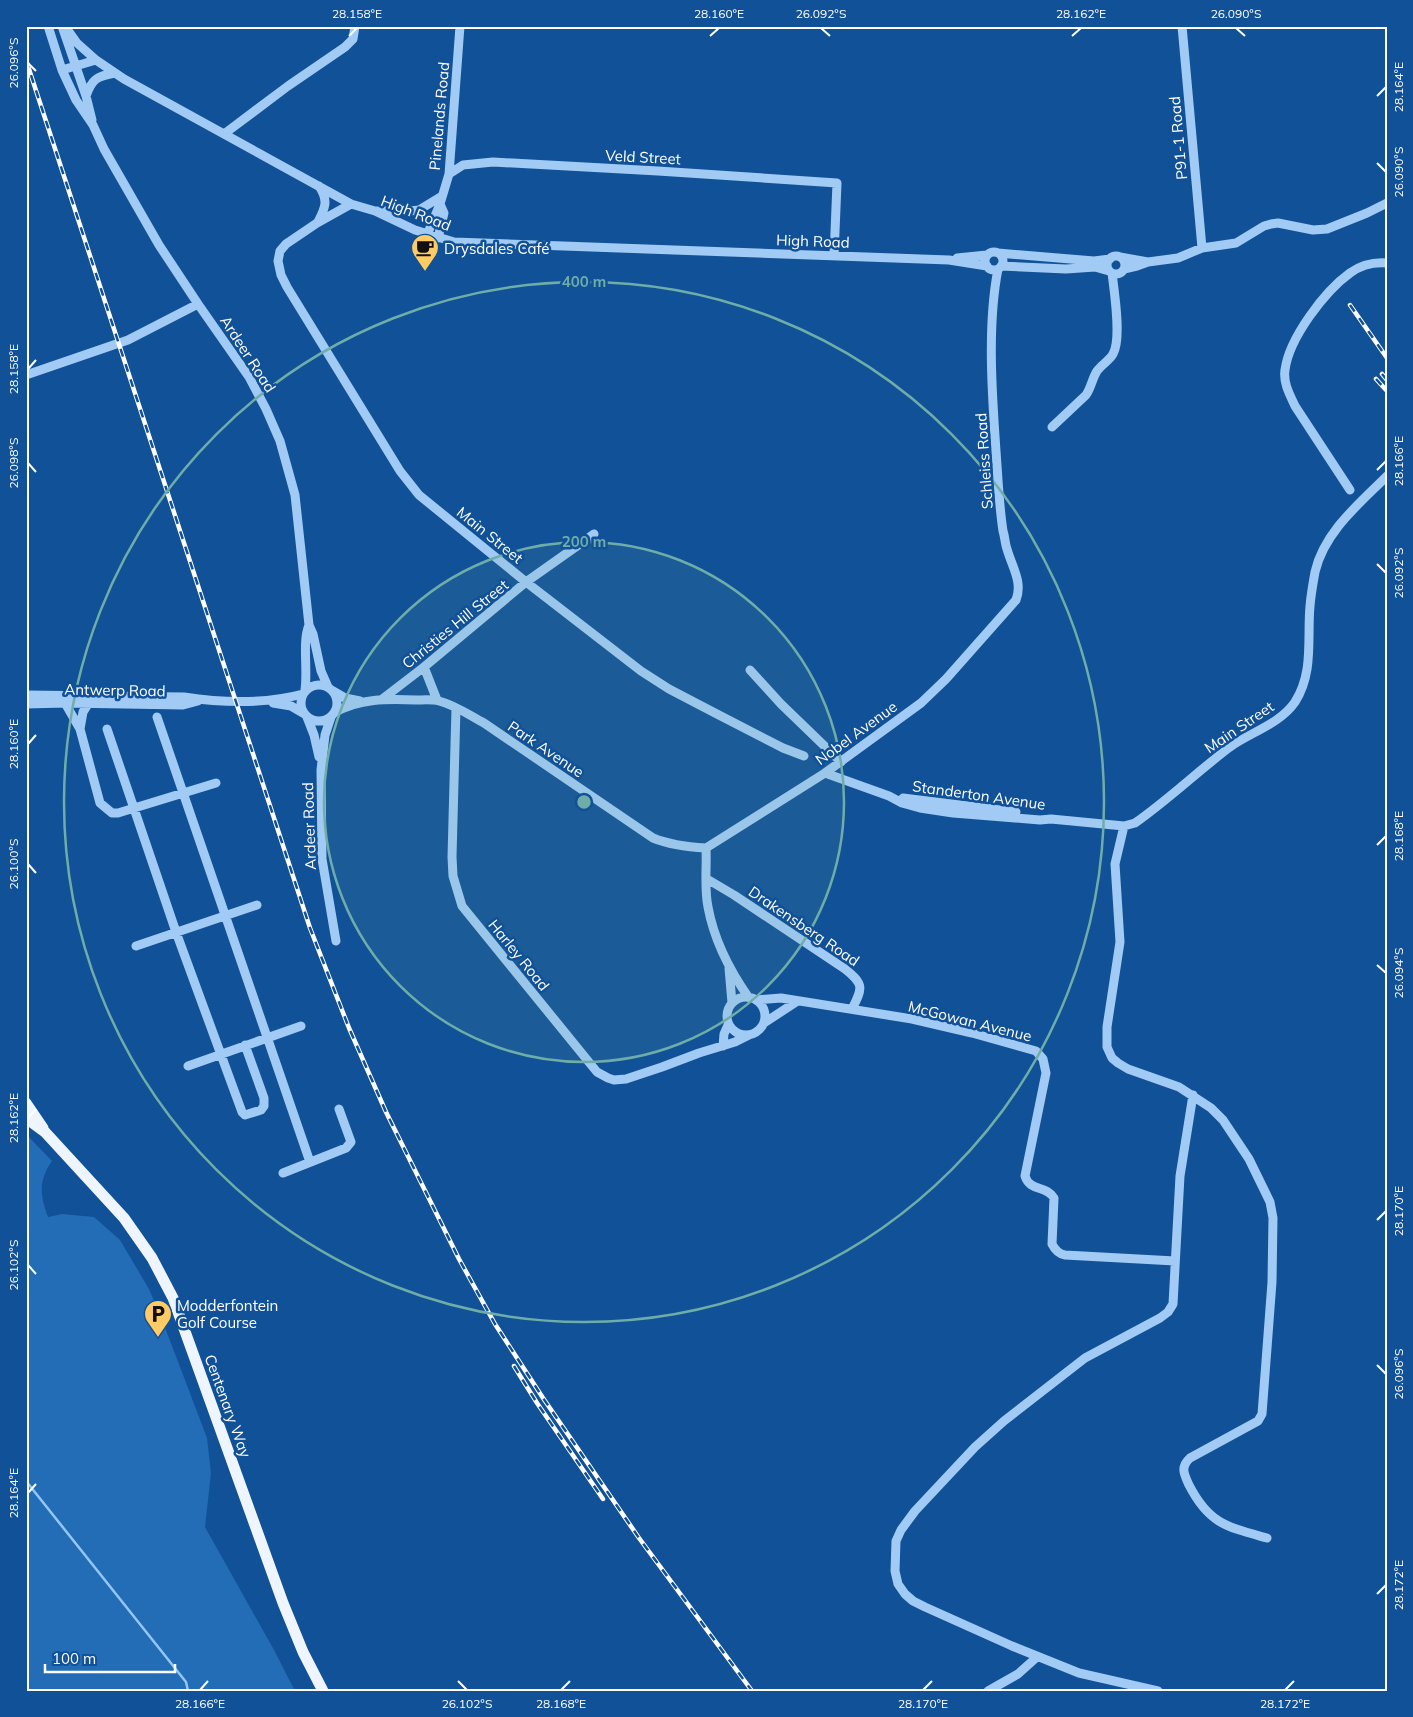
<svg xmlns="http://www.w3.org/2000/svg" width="1413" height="1717" font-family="Mulish,sans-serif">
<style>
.green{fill:#236cb6}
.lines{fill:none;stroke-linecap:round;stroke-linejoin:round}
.stream{stroke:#93c6f7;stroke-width:2.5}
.minor{stroke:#a1caf4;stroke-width:9}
.major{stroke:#eef5ff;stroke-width:11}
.rail-casing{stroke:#fff;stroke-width:4.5}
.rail{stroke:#115197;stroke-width:2.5;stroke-dasharray:8;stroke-linecap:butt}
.ticks{fill:none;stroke:#fff;stroke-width:2}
.ring{fill:none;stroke:#6fada8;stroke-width:2.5}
.labels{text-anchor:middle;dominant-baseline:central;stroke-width:5;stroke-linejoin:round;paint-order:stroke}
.street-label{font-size:15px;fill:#fff;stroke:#115197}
.poi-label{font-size:15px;fill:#fff;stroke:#115197;text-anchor:start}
.centre{fill:#6fada8;stroke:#115197;stroke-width:2.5}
.ring-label{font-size:15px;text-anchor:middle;font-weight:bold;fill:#6fada8;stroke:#115197;stroke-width:5;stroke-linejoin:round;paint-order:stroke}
.neatline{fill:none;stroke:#fff;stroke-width:2}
.ticks-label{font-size:12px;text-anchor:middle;fill:#fff}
</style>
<rect width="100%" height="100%" fill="#115197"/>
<!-- green -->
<path class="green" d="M26 1134 52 1161C38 1181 40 1195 48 1217L62 1214 94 1217 120 1240 149 1289 161 1317 207 1438 211 1473 205 1527 274 1650 295 1691H26Z"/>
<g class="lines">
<!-- stream -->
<path class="stream" d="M26 1481 186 1682 188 1691"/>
<!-- minor -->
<path class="minor" d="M48 26 62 70 76 100 93 125 104 149 159 245 198 304 249 377 266 409 280 441 295 495 309 625 313 634 321 671 328 687
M62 26 86 96 92 120
M1182 26 1202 248
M67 29 77 43 96 60
M62 70 96 60 124 79 351 204 375 211 415 230 454 242 949 260 987 266
M86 96C92 79 97 76 115 73
M224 134 288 86 345 47 353 39 355 26
M449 174 463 165 493 162 658 171 837 183 834 256
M351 204 317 223 286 244 280 251 278 261 281 275 287 287 400 471 419 495 526 582 641 671 669 689 715 713 783 748 804 756
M377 211H410L419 210 442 196
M318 222C325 208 329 201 319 186
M427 235 440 204 449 174 460 26
M438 238 444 213 440 204
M985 261a9 9 0 1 1 18 0a9 9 0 1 1-18 0Z
M998 253 1094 261 1110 259
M1107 265a9 9 0 1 1 18 0a9 9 0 1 1-18 0Z
M1120 257 1148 262 1178 258 1202 248 1236 243 1264 226 1271 224 1278 223 1313 230 1327 229 1367 213 1387 203
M957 258 987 255
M1001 266 1066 269 1095 267 1109 271
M1124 269 1137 266 1148 262
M26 375 128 340 198 304
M1052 427 1086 395C1091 388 1092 379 1097 371 1102 364 1109 361 1113 354 1122 339 1114 290 1112 273
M1350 490 1295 406C1290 395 1283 383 1285 370 1289 338 1325 291 1350 273 1361 265 1374 262 1387 263
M424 667 437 700
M750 670 781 704 841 762
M301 703a18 18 0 1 1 36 0a18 18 0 1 1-36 0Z
M305 690C308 669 302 642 309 625
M333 691 345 698 360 701
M26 695 184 697C223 703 265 704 303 694
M381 700 424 667 526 582 594 534
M65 703 80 729 100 803 112 813H118L216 783
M273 703 291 706 303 713
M26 704 65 703 183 705 198 701
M456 708 452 857 453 876 462 906 597 1072 608 1078 614 1080 626 1079 662 1067 699 1053 735 1042 749 1035
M334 713C359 698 388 699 416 700 423 700 432 699 439 701 455 705 469 715 484 723L653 838C670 845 687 847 706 848
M157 717 310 1162
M307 717 314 735 319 757
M331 717 325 735 321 770 322 859 336 941
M80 729 83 712 88 704
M107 729 176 932 242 1112 245 1115 261 1110 264 1106V1098L245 1045
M825 773 889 796 902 803 920 808 953 813 1040 820 1051 819 1124 826 1135 823C1168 800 1198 771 1230 747 1251 732 1280 724 1295 702 1314 672 1307 639 1310 606 1311 594 1313 583 1315 572 1324 532 1360 503 1387 476
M903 798 1016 812
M1124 826 1115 864 1120 942 1107 1027V1047L1112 1058 1118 1063 1128 1069 1179 1087 1211 1108 1223 1120 1249 1159 1270 1202 1273 1218 1272 1282 1262 1414 1258 1421 1190 1458C1180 1467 1184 1474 1189 1485 1209 1524 1227 1527 1267 1538
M706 848 825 773 921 703 946 679 1016 600C1023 582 1012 567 1007 549 1005 544 1005 537 1003 531 999 505 998 478 996 451 992 394 987 325 998 269
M706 848C707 867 704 888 708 907 714 940 730 971 749 998
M707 879 734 895 845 969C864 984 863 988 852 1009
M136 946 257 905
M729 968 732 1003
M727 1016a19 19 0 1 1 38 0a19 19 0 1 1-38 0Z
M756 1000 781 998 912 1019 972 1033 1036 1051 1043 1059 1046 1073 1025 1176C1030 1192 1046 1185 1054 1198L1052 1244C1055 1250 1059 1254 1065 1255L1175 1261
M764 1023 796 1002
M723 1046 724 1034 728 1025
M188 1066 301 1026
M283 1173 346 1148 351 1142 339 1109
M988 1691 1018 1674 1037 1657
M1158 1691 1079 1673 1012 1646 925 1607 913 1601 905 1594 898 1584 895 1571 896 1541 901 1530 915 1511 975 1447 1004 1421 1085 1358 1160 1318 1168 1312 1173 1304 1180 1176 1193 1095"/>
<!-- major -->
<path class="major" d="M26 1103 43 1128
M26 1118 45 1132 124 1218 152 1258 173 1298 283 1603 303 1652 323 1691"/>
<defs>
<path id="rail" d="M26 60 310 928 349 1028 386 1112 459 1259 495 1324 543 1398 639 1538 752 1691
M1350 305 1387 358
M1382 374 1387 380
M1376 379 1387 391
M514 1366 537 1403 603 1499"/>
</defs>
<!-- rail casing -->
<use href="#rail" class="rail-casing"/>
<!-- rail -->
<use href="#rail" class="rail"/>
</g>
<!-- ticks -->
<path class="ticks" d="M821 28 830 36M1236 28 1245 36M349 36 357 28M710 36 719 28M1072 36 1081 28M28 63 36 71M1377 96 1386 87M1377 163 1386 172M28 369 36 360M28 463 36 472M1377 470 1386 461M1377 564 1386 573M28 744 36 735M1377 845 1386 836M28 864 36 873M1377 965 1386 973M28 1118 36 1109M1377 1220 1386 1211M28 1265 36 1274M1377 1365 1386 1374M28 1493 36 1484M1377 1594 1386 1585M458 1681 467 1690M200 1690 208 1681M561 1690 570 1681M923 1690 932 1681M1285 1690 1294 1681"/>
<!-- distance rings -->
<circle cx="584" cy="802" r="260" fill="#6fada8" fill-opacity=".12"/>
<g class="ring">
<circle cx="584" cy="802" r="260"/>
<circle cx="584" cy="802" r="520"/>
</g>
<!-- icons -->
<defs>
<symbol id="cafe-pin" viewBox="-11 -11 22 30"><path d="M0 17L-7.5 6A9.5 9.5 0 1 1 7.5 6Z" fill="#ffcb64" stroke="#115197"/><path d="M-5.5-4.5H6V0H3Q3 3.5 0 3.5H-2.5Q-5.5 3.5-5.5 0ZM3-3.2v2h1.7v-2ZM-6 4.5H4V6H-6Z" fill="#111"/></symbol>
<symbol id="parking-pin" viewBox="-11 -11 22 30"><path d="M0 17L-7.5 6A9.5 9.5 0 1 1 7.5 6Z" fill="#ffcb64" stroke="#115197"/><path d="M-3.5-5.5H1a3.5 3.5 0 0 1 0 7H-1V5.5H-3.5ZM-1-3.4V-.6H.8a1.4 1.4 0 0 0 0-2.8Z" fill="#111"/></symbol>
</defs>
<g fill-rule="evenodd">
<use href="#cafe-pin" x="409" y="232" width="32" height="43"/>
<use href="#parking-pin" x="142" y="1298" width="32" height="43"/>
</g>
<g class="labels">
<!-- street labels -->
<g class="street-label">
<text transform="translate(439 116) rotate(-85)">Pinelands Road</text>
<text transform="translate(1178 138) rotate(-95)">P91-1 Road</text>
<text transform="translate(643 157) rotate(3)">Veld Street</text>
<text transform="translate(416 213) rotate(21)">High Road</text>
<text transform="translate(813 241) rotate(2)">High Road</text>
<text transform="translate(248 354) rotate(57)">Ardeer Road</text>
<text transform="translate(984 461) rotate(-94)">Schleiss Road</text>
<text transform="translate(490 535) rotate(39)">Main Street</text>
<text transform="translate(455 624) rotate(-39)">Christies Hill Street</text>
<text transform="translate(115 690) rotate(1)">Antwerp Road</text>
<text transform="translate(1239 727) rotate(-34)">Main Street</text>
<text transform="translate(856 733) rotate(-36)">Nobel Avenue</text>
<text transform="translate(546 749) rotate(34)">Park Avenue</text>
<text transform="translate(979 795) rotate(8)">Standerton Avenue</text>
<text transform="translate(309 826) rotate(-92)">Ardeer Road</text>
<text transform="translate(804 926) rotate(34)">Drakensberg Road</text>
<text transform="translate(519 955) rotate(51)">Harley Road</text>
<text transform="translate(970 1021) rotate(14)">McGowan Avenue</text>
<text transform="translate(228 1406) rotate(70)">Centenary Way</text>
</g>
<!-- poi labels -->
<g class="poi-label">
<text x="444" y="248">Drysdales Café</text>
<text x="177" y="1305">Modderfontein<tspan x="177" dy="17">Golf Course</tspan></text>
</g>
</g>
<circle cx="584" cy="802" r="8" class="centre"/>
<g class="ring-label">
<text x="584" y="287">400 m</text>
<text x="584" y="547">200 m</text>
</g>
<!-- border -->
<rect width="1413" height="1717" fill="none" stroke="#115197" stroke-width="55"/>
<!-- scale -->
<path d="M45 1664v8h130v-8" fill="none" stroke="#ffffff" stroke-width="2.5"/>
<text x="52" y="1664" font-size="15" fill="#ffffff" stroke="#115197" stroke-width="4" paint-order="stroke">100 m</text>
<rect x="28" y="28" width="1358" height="1662" class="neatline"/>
<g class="ticks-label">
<text x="357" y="18">28.158°E</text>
<text x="719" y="18">28.160°E</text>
<text x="821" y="18">26.092°S</text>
<text x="1081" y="18">28.162°E</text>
<text x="1236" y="18">26.090°S</text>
<text transform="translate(14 63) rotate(-90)" y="4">26.096°S</text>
<text transform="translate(1399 87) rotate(-90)" y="4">28.164°E</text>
<text transform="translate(1399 172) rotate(-90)" y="4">26.090°S</text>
<text transform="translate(14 369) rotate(-90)" y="4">28.158°E</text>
<text transform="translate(1399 461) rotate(-90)" y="4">28.166°E</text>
<text transform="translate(14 463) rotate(-90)" y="4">26.098°S</text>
<text transform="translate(1399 573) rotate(-90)" y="4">26.092°S</text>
<text transform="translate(14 744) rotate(-90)" y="4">28.160°E</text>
<text transform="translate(1399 836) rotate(-90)" y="4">28.168°E</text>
<text transform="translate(14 864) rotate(-90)" y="4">26.100°S</text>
<text transform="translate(1399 973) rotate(-90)" y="4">26.094°S</text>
<text transform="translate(14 1118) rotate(-90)" y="4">28.162°E</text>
<text transform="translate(1399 1211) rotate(-90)" y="4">28.170°E</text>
<text transform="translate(14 1265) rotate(-90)" y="4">26.102°S</text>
<text transform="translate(1399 1374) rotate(-90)" y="4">26.096°S</text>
<text transform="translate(14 1493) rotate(-90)" y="4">28.164°E</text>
<text transform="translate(1399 1585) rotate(-90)" y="4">28.172°E</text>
<text x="200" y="1708">28.166°E</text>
<text x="467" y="1708">26.102°S</text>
<text x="561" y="1708">28.168°E</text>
<text x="923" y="1708">28.170°E</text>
<text x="1285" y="1708">28.172°E</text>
</g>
</svg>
